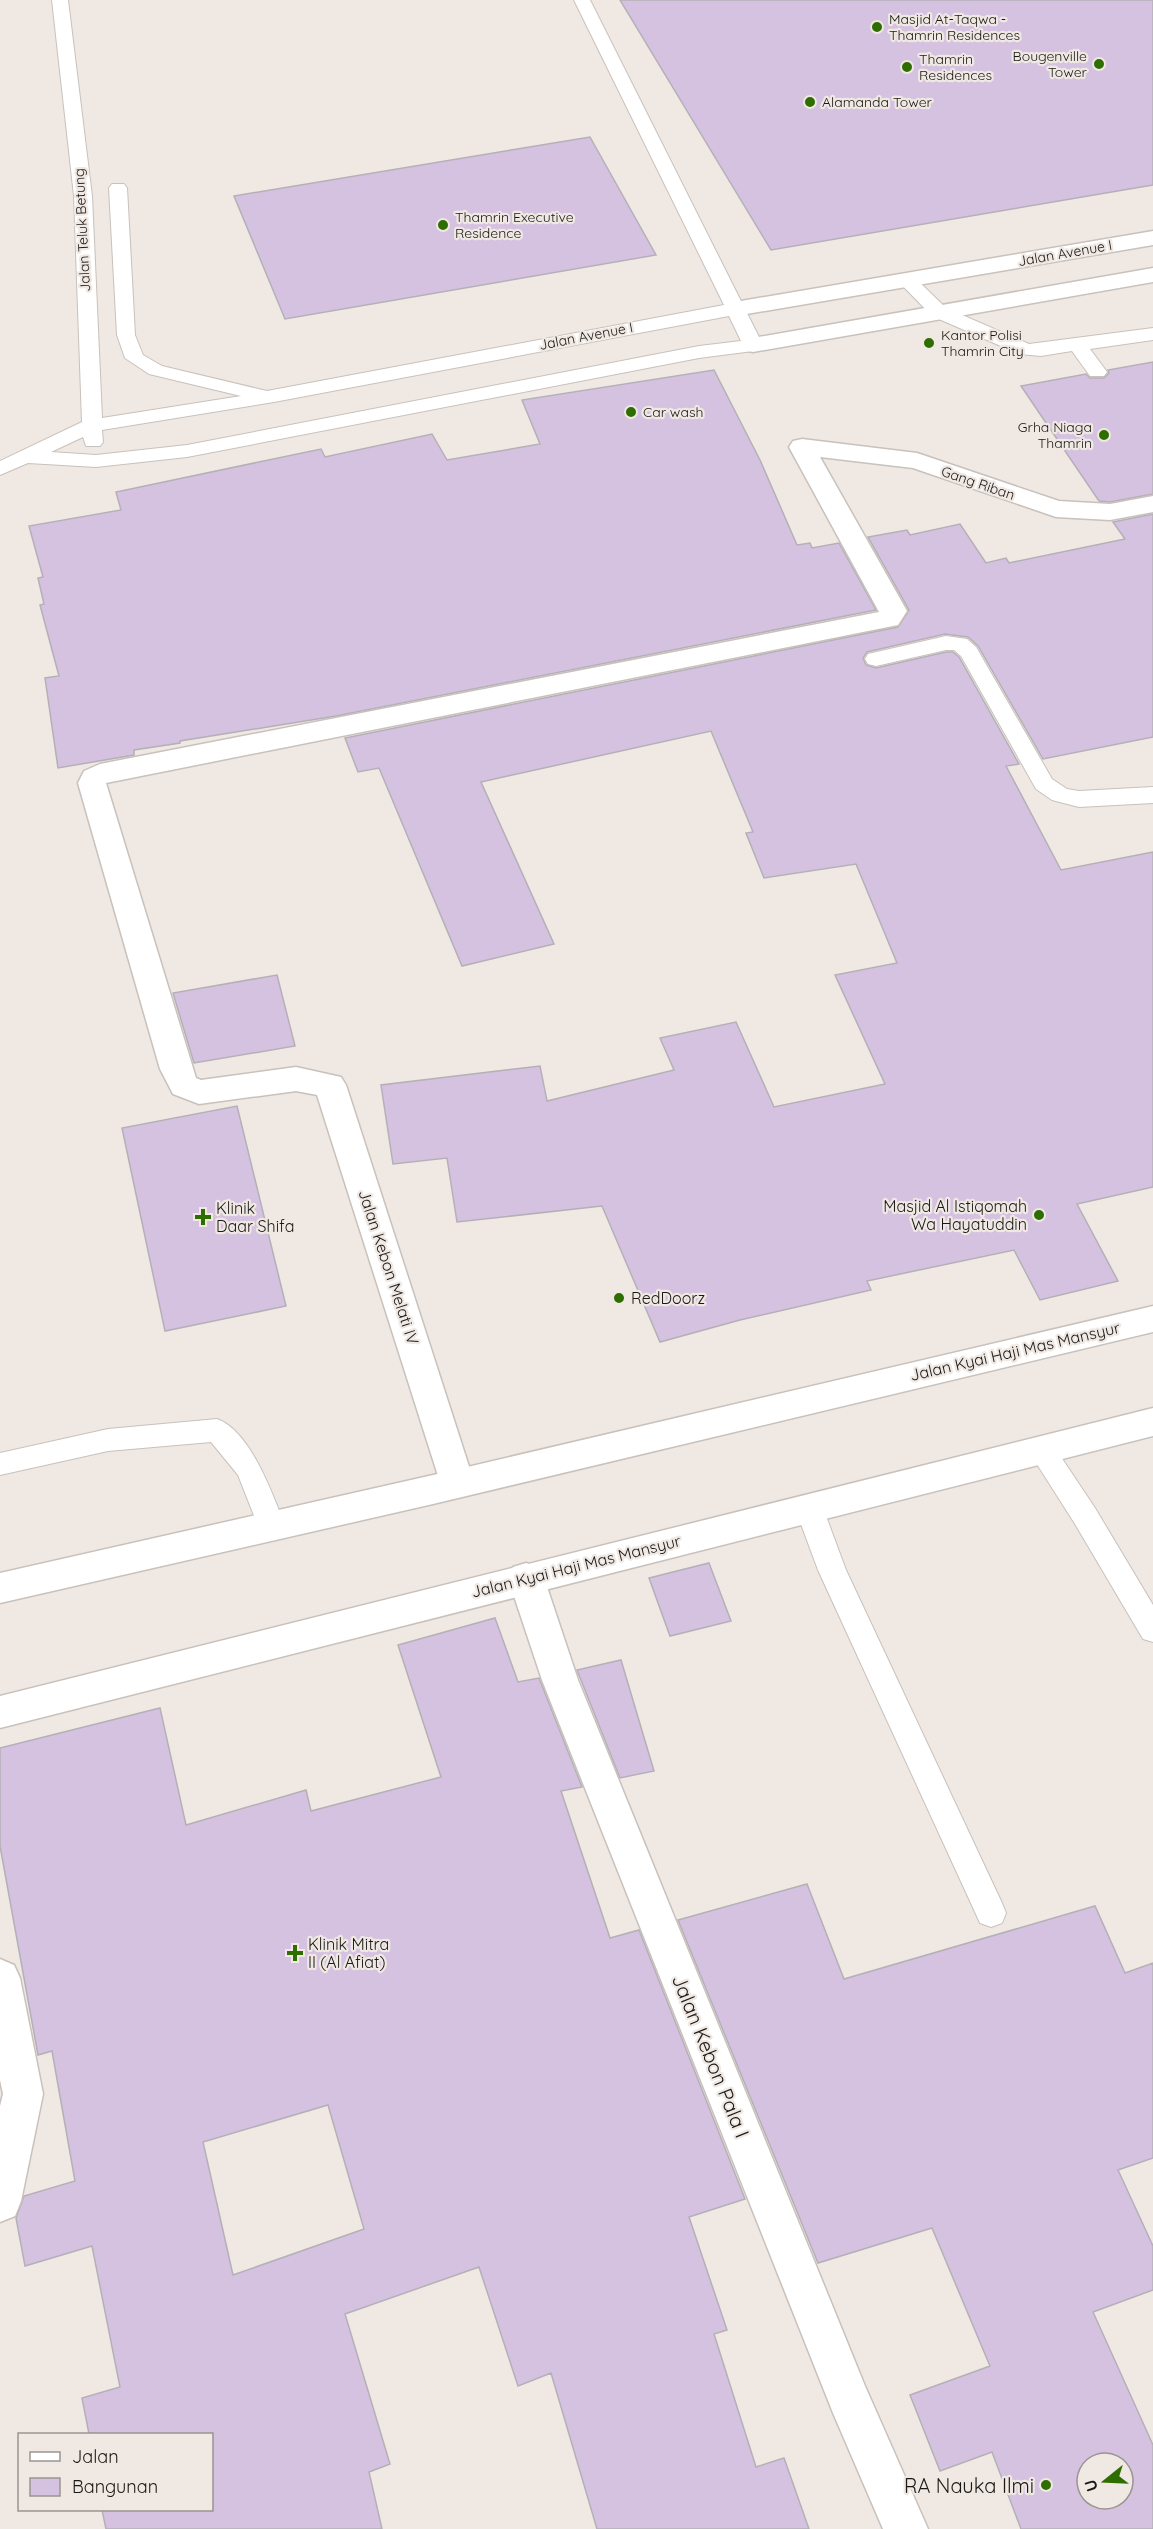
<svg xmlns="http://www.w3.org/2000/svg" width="1153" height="2529" font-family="Quicksand,sans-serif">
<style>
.building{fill:#d5c2e1;stroke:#b4b0b7;stroke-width:1.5;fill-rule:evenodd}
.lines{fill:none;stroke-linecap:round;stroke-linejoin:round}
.service-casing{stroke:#c8c1bc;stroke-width:2}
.minor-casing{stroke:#c8c1bc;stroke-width:3}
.primary-casing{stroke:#c8c1bc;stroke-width:3}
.service{fill:#fff;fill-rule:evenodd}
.minor{fill:#fff;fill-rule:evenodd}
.primary{fill:#fff;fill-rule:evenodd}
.poi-dot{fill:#2e6d00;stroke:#efe8e3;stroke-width:2}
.labels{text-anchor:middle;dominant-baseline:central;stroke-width:4.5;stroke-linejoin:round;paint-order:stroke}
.far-poi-label{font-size:14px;fill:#1a1816;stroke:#efe8e3;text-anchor:start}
.far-street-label{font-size:14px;fill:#1a1816;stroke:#efe8e3}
.poi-label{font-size:16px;fill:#1a1816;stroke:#efe8e3;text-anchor:start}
.street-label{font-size:16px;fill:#1a1816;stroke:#efe8e3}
.near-street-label{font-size:20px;fill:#1a1816;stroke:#efe8e3}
.near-poi-label{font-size:20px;fill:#1a1816;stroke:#efe8e3;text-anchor:end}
</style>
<rect width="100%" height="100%" fill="#efe8e3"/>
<!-- building -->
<path class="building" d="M620 0H1153V185L771 250Z
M590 137 656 255 285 319 234 196Z
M1153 362V494L1110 502 1099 501 1021 386 1086 374 1090 378H1104L1109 373 1108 370Z
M714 370 760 460 797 545 810 543 812 548 839 543 876 610 336 716 180 741V743L134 750V755L58 768 45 678 59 676 40 605 44 604 38 578 43 577 29 526 121 510 116 492 321 449 325 457 432 434 447 460 540 444 522 400Z
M1153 514V737L1043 759 978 646 968 637 945 634 867 652 863 658 866 665 876 668 946 652H953L959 657 1019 764 1006 766 1061 870 1153 852V1187L1077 1204 1118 1281 1040 1300 1014 1250 867 1281 871 1290 740 1320 660 1342 602 1206 457 1222 447 1158 393 1164 381 1085 540 1066 547 1101 674 1070 660 1038 736 1022 774 1107 885 1084 835 975 897 963 856 864 764 878 746 833 753 832 711 731 481 782 554 944 462 966 379 768 358 772 345 738 898 627 909 610 868 537 907 530 910 535 960 524 986 563 1006 558 1009 563 1125 539 1113 522Z
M277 975 295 1046 194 1063 173 993Z
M237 1106 286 1306 165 1331 122 1128Z
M709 1563 731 1621 670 1636 649 1578Z
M495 1618 518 1682 539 1678 582 1787 561 1791 610 1938 639 1930 745 2199 689 2217 727 2330 714 2334 756 2467 784 2458 809 2529H597L551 2373 518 2386 479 2267 345 2314 390 2464 369 2472 382 2529H106L102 2510H212V2434H89L82 2398 120 2387 92 2246 25 2266 16 2218 24 2196 75 2181 52 2051 38 2055 0 1846V1748L160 1708 186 1825 306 1790 311 1811 441 1777 398 1645ZM328 2105 364 2229 233 2275 203 2142Z
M621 1660 654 1771 620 1778 577 1670Z
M807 1884 844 1979 1095 1906 1125 1973 1153 1963V2158L1118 2170 1153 2246V2290L1093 2312 1153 2445V2529H1021L992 2452 940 2471 910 2395 990 2366 932 2228 818 2263 678 1920ZM1087 2463H1123V2499H1087Z"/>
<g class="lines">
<defs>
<path id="service" d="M52 0H68L92 196 102 418 241 396 149 374 125 358 117 335 109 188 112 184H124L127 188 135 335 143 355 162 366 267 391 724 305 574 0H590L763 345 760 349 753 351 699 358 187 457 96 467 28 463 0 475V461L82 422 74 196ZM729 316 741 341 699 346 187 445 96 455 51 452 83 437 86 446H100L103 442 102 430 274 402Z
M906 274 913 276 946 308 1029 344 1153 328V340L1090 349 1107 372 1104 376H1090L1072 351 1041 356 1019 354 932 316 897 280 899 276Z
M946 636 967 639 976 647 1052 779 1067 789 1079 791 1153 787V803L1079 807 1052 800 1036 789 961 656 954 650H946L876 666 868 664 865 659 868 654Z
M217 1419C251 1431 273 1496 286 1528L282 1536 272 1540 262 1536 238 1475 211 1442 108 1451 0 1475V1453L108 1429Z
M1042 1439 1051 1442 1095 1508 1153 1605V1642L1143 1639 1075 1524 1033 1458 1029 1450 1033 1442Z
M809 1497 819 1500 823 1508 846 1570 1002 1903 1006 1913 1002 1923 991 1927 980 1923 818 1570 795 1508 799 1500Z"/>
<path id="minor" d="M1153 231V245L735 316 726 314 723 309 726 304 735 302Z
M1153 268V282L753 352 744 350 741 345 744 340 753 338Z
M802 439 917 453 1059 501 1110 504 1153 496V512L1110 520 1056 517 913 468 820 457 907 611 898 625 106 783 196 1078 201 1080 296 1067 341 1077 346 1085 474 1482 469 1492 457 1497 445 1492 440 1482 317 1095 296 1091 199 1104 173 1094 160 1069 78 783 84 771 100 764 879 612 789 447 793 441Z
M526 1563 539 1567 544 1578 578 1680 865 2386 928 2529H883L833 2413 542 1680 508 1578 513 1567Z
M0 1959 14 1965 20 1978 43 2094 21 2201 15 2216 0 2222V2106L3 2094 0 2080Z"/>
<path id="primary" d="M1153 1306V1332L433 1504 0 1603V1573L433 1475Z
M1153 1408V1436L0 1728V1696Z"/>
</defs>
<!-- service casing -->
<use href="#service" class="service-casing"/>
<!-- minor casing -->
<use href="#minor" class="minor-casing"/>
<!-- primary casing -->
<use href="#primary" class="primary-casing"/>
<!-- service -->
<use href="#service" class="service"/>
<!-- minor -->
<use href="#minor" class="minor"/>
<!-- primary -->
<use href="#primary" class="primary"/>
</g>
<!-- markers -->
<g class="poi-dot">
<circle cx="877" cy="27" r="6"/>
<circle cx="1099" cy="64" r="6"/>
<circle cx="907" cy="67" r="6"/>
<circle cx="810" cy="102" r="6"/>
<circle cx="443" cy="225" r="6"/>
<circle cx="929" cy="343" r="6"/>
<circle cx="631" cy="412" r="6"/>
<circle cx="1104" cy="435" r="6"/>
<circle cx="1039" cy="1215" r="6"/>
<path d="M200 1208h6v6h6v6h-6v6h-6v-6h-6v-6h6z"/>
<circle cx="619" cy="1298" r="6"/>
<path d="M292 1944h6v6h6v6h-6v6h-6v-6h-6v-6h6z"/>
<circle cx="1046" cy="2485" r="6"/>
</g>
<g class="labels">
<!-- far-poi labels -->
<g class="far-poi-label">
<text x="889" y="19">Masjid At-Taqwa -<tspan x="889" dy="16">Thamrin Residences</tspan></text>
<text x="1087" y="56" text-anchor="end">Bougenville<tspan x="1087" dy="16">Tower</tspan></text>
<text x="919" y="59">Thamrin<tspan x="919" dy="16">Residences</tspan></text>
<text x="822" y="102">Alamanda Tower</text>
<text x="455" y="217">Thamrin Executive<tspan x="455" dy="16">Residence</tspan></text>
<text x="941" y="335">Kantor Polisi<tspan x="941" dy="16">Thamrin City</tspan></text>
<text x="643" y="412">Car wash</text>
<text x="1092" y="427" text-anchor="end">Grha Niaga<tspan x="1092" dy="16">Thamrin</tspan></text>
</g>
<!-- far-street labels -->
<g class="far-street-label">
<text transform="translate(82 230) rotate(-93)">Jalan Teluk Betung</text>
<text transform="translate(1065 253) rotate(-10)">Jalan Avenue I</text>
<text transform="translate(586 336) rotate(-11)">Jalan Avenue I</text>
<text transform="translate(978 483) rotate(19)">Gang Riban</text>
</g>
<!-- poi labels -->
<g class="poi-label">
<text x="1027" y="1206" text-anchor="end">Masjid Al Istiqomah<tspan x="1027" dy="18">Wa Hayatuddin</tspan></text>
<text x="216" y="1208">Klinik<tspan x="216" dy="18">Daar Shifa</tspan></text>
<text x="631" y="1298">RedDoorz</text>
<text x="308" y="1944">Klinik Mitra<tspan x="308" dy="18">II (Al Afiat)</tspan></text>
</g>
<!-- street labels -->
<g class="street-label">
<text transform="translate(389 1267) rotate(72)">Jalan Kebon Melati IV</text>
<text transform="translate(1015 1351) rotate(-13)">Jalan Kyai Haji Mas Mansyur</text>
<text transform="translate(576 1566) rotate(-14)">Jalan Kyai Haji Mas Mansyur</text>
</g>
<!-- near-street labels -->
<g class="near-street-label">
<text transform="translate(711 2056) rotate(68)">Jalan Kebon Pala I</text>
</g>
<!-- near-poi labels -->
<g class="near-poi-label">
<text x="1034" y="2485">RA Nauka Ilmi</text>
</g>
</g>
<!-- legend -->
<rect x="18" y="2433" width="195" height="78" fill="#efe8e3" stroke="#9a9591" stroke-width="1.5"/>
<rect x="30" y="2452" width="30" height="9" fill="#ffffff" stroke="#9a9591" stroke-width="1.5"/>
<text x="72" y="2463" font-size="18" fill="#1a1816">Jalan</text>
<rect x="30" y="2478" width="30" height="18" fill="#d5c2e1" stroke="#9a9591" stroke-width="1.5"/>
<text x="72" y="2493" font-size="18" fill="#1a1816">Bangunan</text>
<!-- north arrow -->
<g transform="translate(1105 2481) rotate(252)"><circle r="28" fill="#efe8e3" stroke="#9a9591" stroke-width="1.5"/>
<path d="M0-4.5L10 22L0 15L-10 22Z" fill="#2e6d00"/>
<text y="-9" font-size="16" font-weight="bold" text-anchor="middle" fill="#1a1816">U</text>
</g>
</svg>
